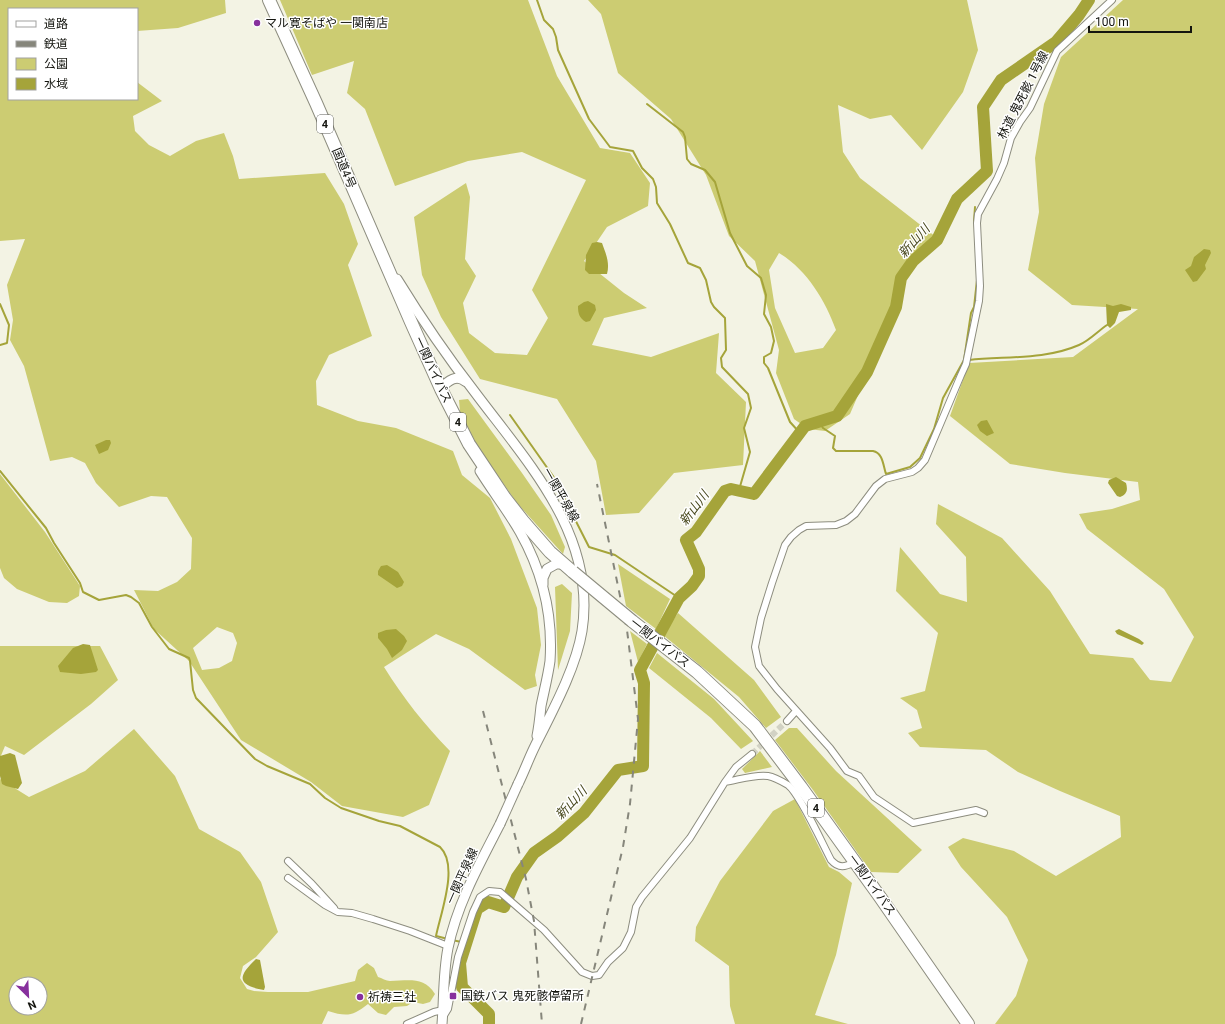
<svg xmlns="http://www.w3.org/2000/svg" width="1225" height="1024" font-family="Roboto,'Noto Sans JP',sans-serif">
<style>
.green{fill:#cccc72;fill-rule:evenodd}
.water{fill:#a5a43a}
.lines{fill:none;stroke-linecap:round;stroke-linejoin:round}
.stream{stroke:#a5a43a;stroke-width:2}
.river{stroke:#a5a43a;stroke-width:12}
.street-tunnel{stroke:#d2d2c4;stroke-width:6;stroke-dasharray:6 3;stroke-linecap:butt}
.street-casing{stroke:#8d8d7f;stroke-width:8}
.secondary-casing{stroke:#8d8d7f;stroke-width:11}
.highway-casing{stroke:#8d8d7f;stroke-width:14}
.street{stroke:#fff;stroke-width:6}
.secondary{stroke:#fff;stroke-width:9}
.highway{stroke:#fff;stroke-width:12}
.rail{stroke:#86867b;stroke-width:2;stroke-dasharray:7 7;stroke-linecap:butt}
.secondary-bridge-casing{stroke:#8d8d7f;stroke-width:11;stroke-linecap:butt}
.highway-bridge-casing{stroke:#8d8d7f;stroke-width:14;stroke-linecap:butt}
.secondary-bridge{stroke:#fff;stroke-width:9}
.highway-bridge{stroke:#fff;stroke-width:12}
.poi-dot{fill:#87309d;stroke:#fff;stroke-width:1.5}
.labels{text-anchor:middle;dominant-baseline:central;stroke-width:3;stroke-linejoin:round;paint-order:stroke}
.shield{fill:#fff;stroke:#5a5b57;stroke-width:1}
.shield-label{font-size:11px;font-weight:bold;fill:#14150f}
.poi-label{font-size:12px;fill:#14150f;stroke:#fff;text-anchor:start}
.street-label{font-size:12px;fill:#14150f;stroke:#fff}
.water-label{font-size:13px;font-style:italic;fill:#49491e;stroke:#fff}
</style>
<rect width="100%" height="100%" fill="#f3f3e4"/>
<!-- green -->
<path class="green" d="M0 0H225L226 13 178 28 137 31V9H9V99H137V82L162 101 133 116 135 131 149 145 170 156 196 141 224 133 233 156 239 179 325 173 344 204 358 244 348 265 372 336 329 355 316 381 317 405 358 421 396 428 453 451 462 475 490 498 511 539 537 608 541 645 535 675 537 686 525 690 469 649 436 634 384 667C404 699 424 724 450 751L429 805 403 817 342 806 311 782 241 740 189 661 154 629 134 590 158 591 177 582 191 569 192 538 167 497 151 496 119 507 96 483 85 463 72 457 50 461 24 366 10 340 13 320 7 285 25 239 0 241ZM217 627 233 633 237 643 232 661 219 668 202 670 193 648Z
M280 0H528L557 76 600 148 630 153 650 183 648 206 607 227 584 261 624 293 647 308 604 318 592 345 651 357 719 333 716 373 746 402 743 465 674 473 639 513 606 515 596 461 557 399 480 379 441 317 422 275 414 217 466 183 470 197 465 259 476 276 463 303 469 333 495 353 527 355 548 318 532 290 586 180 522 152 468 161 395 186 365 109 347 93 354 61 312 75Z
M588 0H967L978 50 963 92 922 150 891 115 870 119 838 105 843 152 860 178 936 237 903 268 898 307 865 369 859 393 850 414 825 431 808 429 794 419 776 373 779 350 755 261 729 236 706 175 671 119 618 73 601 14ZM779 253C807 270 825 300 836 330L823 348 795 353 775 308 769 270Z
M1123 0H1225V1024H995L1016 996 1028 960 1007 917 961 867 948 847 963 838 1014 851 1056 876 1121 837 1120 816 1060 791 1018 772 986 750 920 747 908 733 922 728 917 710 900 698 925 691 938 633 896 591 900 547 940 594 967 602 966 557 936 524 938 504 1002 538 1050 591 1090 654 1133 658 1150 680 1171 682 1194 637 1164 589 1087 529 1079 514 1112 509 1140 500 1138 482 1065 473 1010 464 950 416 969 363 1073 357 1138 309 1072 305 1028 270 1039 212 1035 158 1044 104 1061 57Z
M468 399 522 473 551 515 565 547 563 554 517 503 479 449 460 412 459 400Z
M0 474 45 532 80 586 79 596 67 603 49 602 17 589 4 578 0 568Z
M618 564 670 599 656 629 626 606Z
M562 584 572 593 570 631 558 670 555 587Z
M678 613 754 680 781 717 766 728 739 697 663 635Z
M630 631 647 644 638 662Z
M0 646H100L118 680 91 704 24 755 5 746 0 758Z
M657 653 714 699 753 741 741 749 711 718 649 668Z
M789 728H797L836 771 922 850 898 873 871 872 813 790 775 740Z
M134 729 175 776 199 829 240 852 261 882 278 932 256 957 243 966 240 978 247 989 254 991 268 992H308L355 981 358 970 367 963 374 968 378 977C382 978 386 981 390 981 408 981 424 976 435 994L430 1002 423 1004 413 1002 407 1006 394 1007 386 1015 378 1013 368 1004C353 1016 347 1017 328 1011L322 1024H0V779L29 797 85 771ZM16 984H40V1008H16Z
M760 751 772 767 745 773 742 769Z
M795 799 829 867 839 872 852 883 836 955 815 1015 848 1024H735L730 1006 729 966 695 941 696 927 720 881 773 811Z"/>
<!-- water -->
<path class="water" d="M597 242 602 243C606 254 610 263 607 274H589L585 270 586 255 592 243Z
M1204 249 1210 250 1211 253 1205 265 1206 269 1197 281 1193 282 1185 270 1191 266 1194 257Z
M588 301 595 305 596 310 590 321 586 322C579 318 578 313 578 306L584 302Z
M1106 304 1113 306 1121 304 1131 307V310L1119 312 1115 323 1110 328 1107 325Z
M987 420 994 433 987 436 980 431 977 425 981 421Z
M106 440H110L111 443 108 450 99 454 95 445Z
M1116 477 1126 483C1128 490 1127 494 1120 497L1117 496 1108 483 1109 480Z
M387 565 398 572 404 582 402 586 397 588 378 575V571L381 566Z
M396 629 404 636 407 641 402 650 392 658 387 649 378 638V633L386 630Z
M1119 629 1139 639 1144 643 1142 645 1117 634 1115 631Z
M83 644 90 645 98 670 96 672 81 674 60 672 58 666 73 648Z
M10 753 15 755 22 783 18 789 6 786 2 784 0 776V756Z
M256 959 260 960 265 987 264 990C237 985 237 977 256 959Z"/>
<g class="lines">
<!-- stream -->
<path class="stream" d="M537 0 544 20 553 29 556 37 558 50 589 119 610 147 633 151 642 168 653 179 656 187 657 203 670 224 688 263 700 268 706 280 711 302 714 307 725 318 726 350 721 358 722 367 748 394 751 408 744 428 750 452 739 490
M647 104 683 132 685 137 687 159 691 164 705 170 715 182 730 233 747 266 761 278 766 295 764 314 771 327 774 341 771 353 764 357V363L768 368 790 422 800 433
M974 221 975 207
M0 304 9 325 7 343 0 345
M969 360C1005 356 1045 360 1079 345 1089 341 1098 331 1107 325
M510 415 553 476 589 547 615 555 679 598
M819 422 823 428 835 436 833 448 836 451H873C883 453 883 465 886 474L910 467 920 458 934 429 943 398 964 360 971 313 974 307 977 280
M0 471 46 528 54 543 80 583 83 592 99 600 126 595 131 597 139 603 152 627 169 649 189 658 190 661 193 690 196 698 255 759 267 766 310 784 325 798 341 808 379 821 400 826 440 847C459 865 441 912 436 936L448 939
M452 940 466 943"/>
<!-- river -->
<path class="river" d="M489 1024V1014L462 987 460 963 477 909 488 902 504 907 517 877 534 853 558 836 584 813 618 770 643 766 644 683 640 670 679 598 692 586 699 576V569L686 540 696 532 725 491 731 489 754 494 805 426 837 416 867 372 896 307 901 278 913 261 937 240 957 199 987 171 983 107 1001 80 1056 42 1079 15 1089 0"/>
<!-- street-tunnel -->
<path class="street-tunnel" d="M752 754 787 721"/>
<defs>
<path id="street" d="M787 721 796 711
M725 782 736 767 752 754
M984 813 976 810 913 823 874 797 859 776 847 771 830 748 777 689 759 666 755 647 761 618 772 583 785 545 791 537 799 530 806 526 836 525 846 521 855 514 876 486 885 479 912 472 918 468 925 460 961 375 966 364 979 301 980 286 977 223 978 214 997 179 1004 163 1011 138 1020 122 1030 108 1057 51 1112 0
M288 861 312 884 334 908
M288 878 325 905 338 912 352 913 373 919 410 931 448 946
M443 1017 448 1009 458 957 473 912 480 897 489 891 500 892 544 930 582 972 592 976 599 975 608 962 623 948 631 932 636 907 642 897 690 838 725 782C738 780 755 774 768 776 774 777 783 782 788 785 800 794 823 845 831 860 839 869 845 867 855 862
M407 1024 434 1012 443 1010"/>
<path id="secondary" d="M397 279C421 318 446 355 474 391 527 462 597 535 582 631 576 668 552 712 535 746 529 758 524 772 518 784
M441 389C448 380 457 374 466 382
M480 471C493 492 508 511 520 532 542 571 553 616 550 661 548 676 544 691 541 706 540 716 539 726 537 736
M543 585V578L547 569 556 564H563
M442 1024C444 999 443 973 448 948 457 904 480 863 500 824"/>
<path id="highway" d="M269 0 316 103 411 322 441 389 469 444 505 498 523 521 550 552 573 572
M632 621 697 672 755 726 801 787 880 897 968 1024"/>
</defs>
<!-- street casing -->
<use href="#street" class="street-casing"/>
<!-- secondary casing -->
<use href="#secondary" class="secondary-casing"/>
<!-- highway casing -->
<use href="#highway" class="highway-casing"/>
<!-- street -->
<use href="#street" class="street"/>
<!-- secondary -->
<use href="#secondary" class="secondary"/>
<!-- highway -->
<use href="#highway" class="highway"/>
<!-- rail -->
<path class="rail" d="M483 711 526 879 534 921 542 1024
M581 1024 623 847 630 804 638 719 627 630 597 484"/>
<defs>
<path id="secondary-bridge" d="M500 824 518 784"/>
<path id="highway-bridge" d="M573 572 632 621"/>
</defs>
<!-- secondary-bridge casing -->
<use href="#secondary-bridge" class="secondary-bridge-casing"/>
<!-- highway-bridge casing -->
<use href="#highway-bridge" class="highway-bridge-casing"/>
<!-- secondary-bridge -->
<use href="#secondary-bridge" class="secondary-bridge"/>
<!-- highway-bridge -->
<use href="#highway-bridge" class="highway-bridge"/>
</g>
<!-- markers -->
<g class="poi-dot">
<circle cx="257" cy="23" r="4"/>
<rect x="449" y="992" width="8" height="8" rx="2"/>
<circle cx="360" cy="997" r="4"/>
</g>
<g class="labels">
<!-- shield labels -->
<g class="shield">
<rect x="317" y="115" width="16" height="18" rx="3"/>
<rect x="450" y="413" width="16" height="18" rx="3"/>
<rect x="808" y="799" width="16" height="18" rx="3"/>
</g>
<g class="shield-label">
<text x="325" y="124">4</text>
<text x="458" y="422">4</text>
<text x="816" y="808">4</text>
</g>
<!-- poi labels -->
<g class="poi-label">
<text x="265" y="23">マル寛そばや 一関南店</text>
<text x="461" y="996">国鉄バス 鬼死骸停留所</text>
<text x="368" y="997">祈祷三社</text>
</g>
<!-- street labels -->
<g class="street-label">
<text transform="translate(1023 95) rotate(-63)">林道 鬼死骸 1号線</text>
<text transform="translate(344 168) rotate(67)">国道4号</text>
<text transform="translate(433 370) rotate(65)">一関バイパス</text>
<text transform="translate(561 495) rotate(60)">一関平泉線</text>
<text transform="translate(660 643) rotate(38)">一関バイパス</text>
<text transform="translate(462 876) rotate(-66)">一関平泉線</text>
<text transform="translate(872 885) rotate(54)">一関バイパス</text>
</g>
<!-- water labels -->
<g class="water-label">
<text transform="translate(914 241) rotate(-48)">新山川</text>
<text transform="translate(694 508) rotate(-53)">新山川</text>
<text transform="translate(571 803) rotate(-47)">新山川</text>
</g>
</g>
<!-- legend -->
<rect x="8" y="8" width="130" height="92" fill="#ffffff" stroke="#a1a19f"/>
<rect x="16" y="21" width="20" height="6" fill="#ffffff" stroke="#a1a19f"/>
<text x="44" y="28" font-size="12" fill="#14150f">道路</text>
<rect x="16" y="41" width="20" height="6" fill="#86867b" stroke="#a1a19f"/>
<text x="44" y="48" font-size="12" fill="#14150f">鉄道</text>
<rect x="16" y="58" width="20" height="12" fill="#cccc72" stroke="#a1a19f"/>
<text x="44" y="68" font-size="12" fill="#14150f">公園</text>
<rect x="16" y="78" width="20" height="12" fill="#a5a43a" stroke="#a1a19f"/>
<text x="44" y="88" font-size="12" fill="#14150f">水域</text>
<!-- north arrow -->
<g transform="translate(28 996) rotate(156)"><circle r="19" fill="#ffffff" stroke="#a1a19f"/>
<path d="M0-3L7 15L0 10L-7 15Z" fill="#87309d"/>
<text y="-6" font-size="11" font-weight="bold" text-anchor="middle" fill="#14150f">N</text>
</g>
<!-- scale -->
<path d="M1089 26v6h102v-6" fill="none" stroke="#14150f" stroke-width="2"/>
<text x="1095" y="26" font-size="12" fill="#14150f" stroke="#ffffff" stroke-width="3" paint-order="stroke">100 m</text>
</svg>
